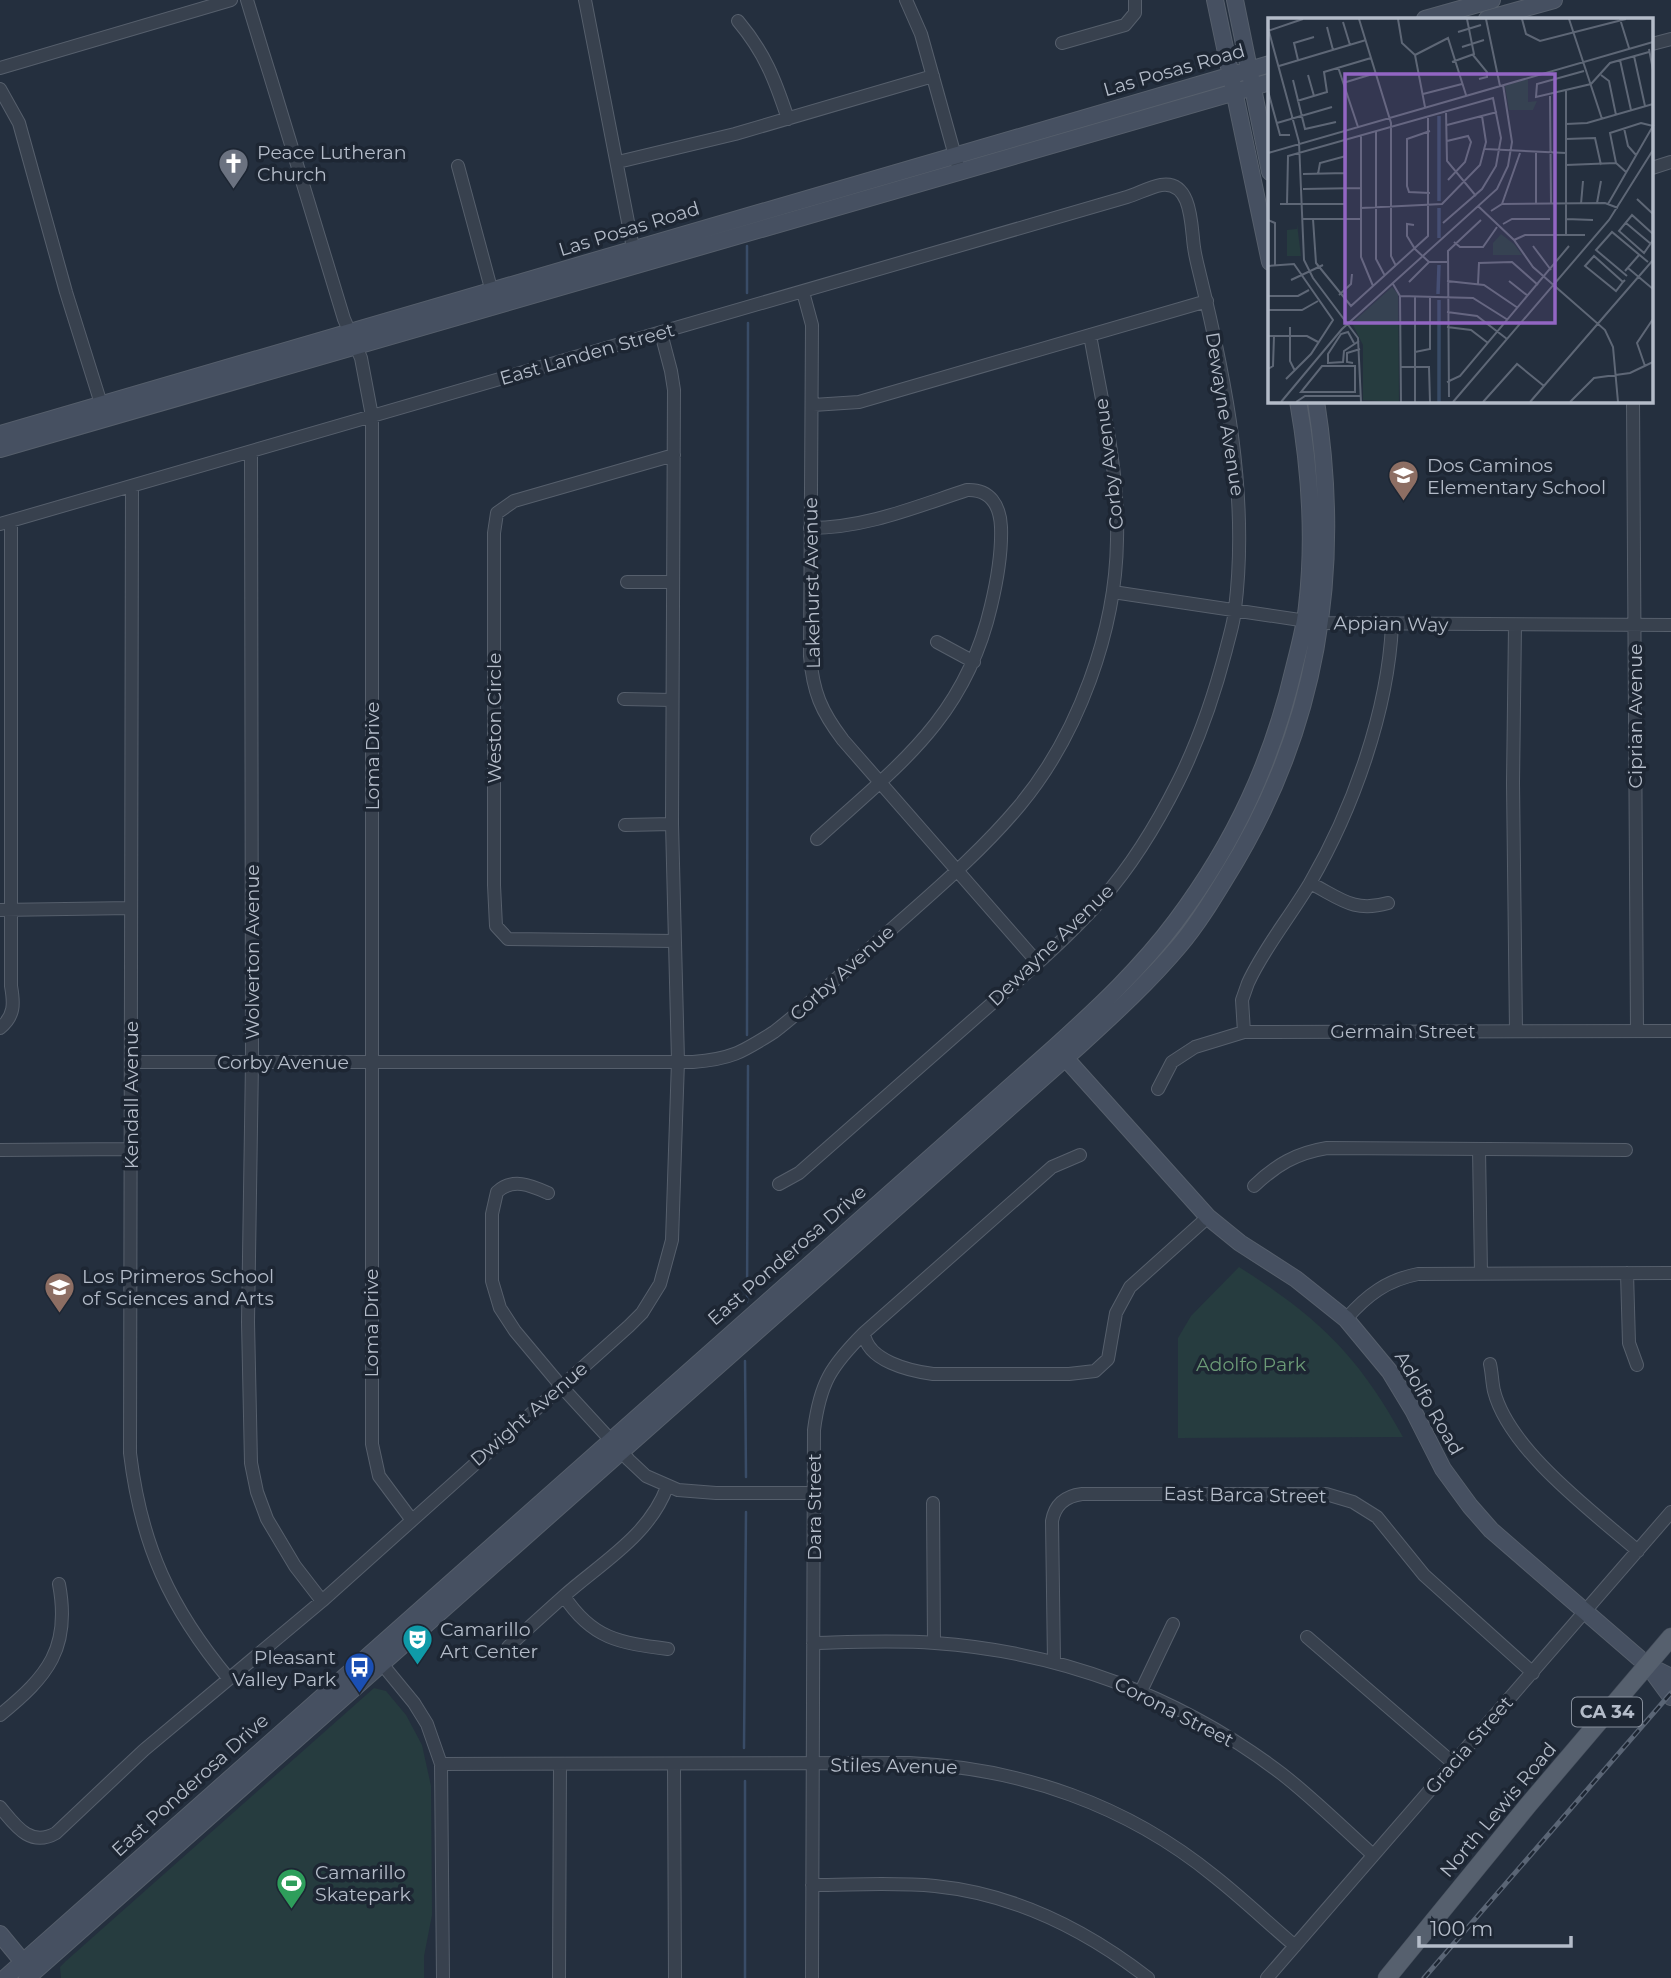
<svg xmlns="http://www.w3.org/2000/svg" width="1671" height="1978" font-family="Montserrat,sans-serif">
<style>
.green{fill:#263c3f}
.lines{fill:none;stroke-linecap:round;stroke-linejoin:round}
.stream{stroke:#394c67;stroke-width:2.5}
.street-casing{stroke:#565f6c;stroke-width:14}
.secondary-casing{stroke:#565f6c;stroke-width:18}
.primary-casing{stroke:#414a57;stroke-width:19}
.street{stroke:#38414e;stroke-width:12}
.secondary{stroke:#465061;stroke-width:16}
.primary{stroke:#56606e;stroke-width:18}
.rail-casing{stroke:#5a6575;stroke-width:5}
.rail{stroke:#1d2633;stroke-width:2.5;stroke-dasharray:8;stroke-linecap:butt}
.labels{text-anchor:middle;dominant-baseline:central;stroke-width:7;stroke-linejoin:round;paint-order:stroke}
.shield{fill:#1d2633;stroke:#878f9c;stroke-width:2}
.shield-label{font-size:18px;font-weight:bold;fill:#b4bcc9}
.street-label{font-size:19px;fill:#b4bcc9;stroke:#1d2633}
.poi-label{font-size:19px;fill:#b4bcc9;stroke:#1d2633;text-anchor:start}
.park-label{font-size:19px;fill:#6b9a76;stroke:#1d2633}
.inset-river{fill:none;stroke:#394c67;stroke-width:3.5}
.inset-road{fill:none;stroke:#5e6776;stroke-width:2}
.view{fill:#9266c3;fill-opacity:0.15;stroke:#9266c3;stroke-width:3.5}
.inset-edge{fill:none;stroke:#b4bcc9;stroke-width:3.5}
</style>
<rect width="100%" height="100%" fill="#242f3e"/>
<!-- green -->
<path class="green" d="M1239 1267C1318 1317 1358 1355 1403 1437L1178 1438V1338L1191 1316Z
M374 1688 386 1691 406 1715 422 1745 431 1786 432 1915 424 1956V1978H61L60 1967 66 1961Z"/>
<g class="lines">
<!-- stream -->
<path class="stream" d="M747 246V293
M747 1035 748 323
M747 1302 748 1066
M745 1361 746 1477
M744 1748 746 1512
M745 1781V1978"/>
<defs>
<path id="street" d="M247 0 344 319 361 358 372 416V1444L379 1476 411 1519
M585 0 635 258
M906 0 921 34 959 170
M738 21C765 53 775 80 788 119
M1062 43 1125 25 1135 13V0
M1652 44 1671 39
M0 68 231 0
M0 89 19 123 66 292 103 410
M618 162 735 134 933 76
M458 166 492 292
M1652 168 1671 162
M803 292 812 325 810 656C813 692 821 711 843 740L1038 963
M1633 401 1637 1031
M813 405 859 402 1207 301
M251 452 252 1062 248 1322 251 1463 257 1492 267 1519 295 1566 322 1601
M674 455 514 501 497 513 494 533V885L496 926 508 939 675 941
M132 486 130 1453C141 1545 170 1608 229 1679
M0 524 1127 197C1137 194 1150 187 1161 185 1193 180 1191 228 1194 247 1195 255 1197 263 1199 271 1226 381 1249 496 1235 609 1234 623 1229 637 1226 650 1214 696 1199 740 1178 782 1157 824 1133 864 1102 899 1063 943 1017 981 973 1020 915 1071 857 1122 799 1173L779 1184
M810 528C866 528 915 507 967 490 990 489 1000 505 1001 527 1002 553 997 581 991 606 965 719 897 766 817 839
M627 582H671
M1113 592 1320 623 1671 625
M1515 626 1513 783 1516 1031
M937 642 974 662
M624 699 672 700
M625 825 672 824
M1310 883C1340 898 1353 913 1388 903
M0 910 131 908
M0 1028C15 1016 14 1003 11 986V521
M1244 1032 1242 1000 1248 983C1264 948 1290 917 1310 883 1353 809 1388 711 1392 625
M131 1062H693C732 1059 742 1052 774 1032 813 1002 849 966 886 934 932 893 980 853 1020 805 1078 735 1116 631 1117 540 1119 471 1102 403 1090 335
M1158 1089 1172 1062 1195 1047 1244 1032 1671 1031
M1479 1149 1481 1273
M0 1150 131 1149
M1254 1186C1276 1165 1296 1153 1327 1148L1626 1150
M548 1193C532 1186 513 1177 497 1192L492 1214V1281L500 1308 515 1331 561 1386 629 1460 646 1476 678 1490 716 1493H815
M1627 1273 1629 1343 1637 1365
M1346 1319C1367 1295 1387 1280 1418 1274L1671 1273
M864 1333C867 1361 910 1371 933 1374H1069L1095 1371 1108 1359 1116 1313 1130 1287 1208 1217
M1490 1364C1492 1373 1492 1382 1494 1391 1509 1450 1593 1512 1638 1551
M933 1503 934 1643
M564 1596C592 1639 620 1643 668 1649
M1307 1637 1453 1763
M813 1643C853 1642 894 1640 935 1643 1062 1652 1181 1697 1282 1774 1314 1799 1343 1828 1373 1855
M508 1647C526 1630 545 1613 564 1596 601 1563 649 1536 667 1487
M1054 1662 1052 1521C1055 1504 1066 1496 1082 1494H1326L1353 1502 1377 1517 1424 1575 1533 1673
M382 1664 414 1703 427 1724 441 1764 443 1978
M1141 1691 1173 1624
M0 1715C48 1676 71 1648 59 1584
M441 1764 909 1763C1021 1768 1127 1805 1214 1876 1242 1898 1268 1923 1295 1946
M674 1764 675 1978
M0 1807C15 1825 30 1848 56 1833L144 1750 322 1601 629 1326 642 1313 660 1284 672 1240 678 1061 672 824 674 390 671 371 661 333
M812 1885C853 1885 894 1882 935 1886 1015 1894 1085 1929 1148 1978
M559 1978 560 1764
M812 1978 814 1430C820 1383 831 1366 864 1333L1052 1167 1080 1155
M1267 1978 1671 1512"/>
<path id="secondary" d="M1215 0 1270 262
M1235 0 1270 172
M1425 19 1492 0
M1487 19 1554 0
M0 434 1270 64
M0 449 1270 82
M1059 1051 1208 1217 1240 1243 1296 1279 1346 1319 1390 1372 1413 1410 1443 1469 1470 1506 1491 1530 1647 1665 1671 1677
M1649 1667 1671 1697
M0 1934 28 1968
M5 1978 1055 1047C1098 1008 1141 968 1176 921 1235 842 1273 760 1295 664 1300 645 1305 626 1307 606 1315 537 1310 469 1298 401
M27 1978 1079 1046C1114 1014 1149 982 1180 945 1197 925 1211 902 1225 879 1318 731 1343 572 1316 401"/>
<path id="primary" d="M1387 1978 1529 1804 1671 1637"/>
</defs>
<!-- street casing -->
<use href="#street" class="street-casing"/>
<!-- secondary casing -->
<use href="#secondary" class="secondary-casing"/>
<!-- primary casing -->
<use href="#primary" class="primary-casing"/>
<!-- street -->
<use href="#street" class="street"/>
<!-- secondary -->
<use href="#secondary" class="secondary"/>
<!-- primary -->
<use href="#primary" class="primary"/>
<defs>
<path id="rail" d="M1424 1978 1671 1693"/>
</defs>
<!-- rail casing -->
<use href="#rail" class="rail-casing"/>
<!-- rail -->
<use href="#rail" class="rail"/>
</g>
<!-- icons -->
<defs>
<symbol id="church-pin" viewBox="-11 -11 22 30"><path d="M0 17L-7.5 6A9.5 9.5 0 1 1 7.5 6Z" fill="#6b7280" stroke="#1d2633"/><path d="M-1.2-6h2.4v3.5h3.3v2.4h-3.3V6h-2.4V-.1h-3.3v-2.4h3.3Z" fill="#fff"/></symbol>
<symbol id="school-pin" viewBox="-11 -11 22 30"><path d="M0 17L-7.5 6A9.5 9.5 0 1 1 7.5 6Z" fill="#8d6e63" stroke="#1d2633"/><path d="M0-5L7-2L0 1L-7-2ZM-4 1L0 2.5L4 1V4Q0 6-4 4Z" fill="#fff"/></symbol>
<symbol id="theatre-pin" viewBox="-11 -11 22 30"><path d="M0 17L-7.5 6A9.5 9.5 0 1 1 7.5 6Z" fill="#0f9aa8" stroke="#1d2633"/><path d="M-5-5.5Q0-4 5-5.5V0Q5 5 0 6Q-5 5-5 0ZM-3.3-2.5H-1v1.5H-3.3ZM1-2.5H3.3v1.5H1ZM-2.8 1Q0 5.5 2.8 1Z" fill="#fff"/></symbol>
<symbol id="bus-pin" viewBox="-11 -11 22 30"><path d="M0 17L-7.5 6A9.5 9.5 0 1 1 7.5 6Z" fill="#1a4fb4" stroke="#1d2633"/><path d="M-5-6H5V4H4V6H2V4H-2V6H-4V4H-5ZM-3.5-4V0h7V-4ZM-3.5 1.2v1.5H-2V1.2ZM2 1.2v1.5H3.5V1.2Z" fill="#fff"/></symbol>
<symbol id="stadium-pin" viewBox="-11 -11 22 30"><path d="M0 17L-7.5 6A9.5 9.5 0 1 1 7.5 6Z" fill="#2e9e5b" stroke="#1d2633"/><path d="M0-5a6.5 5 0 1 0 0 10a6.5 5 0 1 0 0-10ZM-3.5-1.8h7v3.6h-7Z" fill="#fff"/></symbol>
</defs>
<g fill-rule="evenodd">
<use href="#church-pin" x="216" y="146" width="35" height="47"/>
<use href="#school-pin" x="1386" y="458" width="35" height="47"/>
<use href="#school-pin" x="42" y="1270" width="35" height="47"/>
<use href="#theatre-pin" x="400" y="1622" width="35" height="47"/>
<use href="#bus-pin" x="342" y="1650" width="35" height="47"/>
<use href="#stadium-pin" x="274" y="1866" width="35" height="47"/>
</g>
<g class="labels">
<!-- shield labels -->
<rect class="shield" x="1572" y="1697.5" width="70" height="29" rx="5"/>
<g class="shield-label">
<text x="1607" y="1712">CA 34</text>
</g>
<!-- street labels -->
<g class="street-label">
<text transform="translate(1174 70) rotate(-16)">Las Posas Road</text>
<text transform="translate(629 229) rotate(-17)">Las Posas Road</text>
<text transform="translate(587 354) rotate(-16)">East Landen Street</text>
<text transform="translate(1225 414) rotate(81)">Dewayne Avenue</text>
<text transform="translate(1109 464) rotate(-97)">Corby Avenue</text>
<text transform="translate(812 583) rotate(-91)">Lakehurst Avenue</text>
<text transform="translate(1391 624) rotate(1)">Appian Way</text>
<text transform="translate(1635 716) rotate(-90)">Ciprian Avenue</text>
<text transform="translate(494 718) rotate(-90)">Weston Circle</text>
<text transform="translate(372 756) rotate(-90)">Loma Drive</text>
<text transform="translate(1051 945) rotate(-44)">Dewayne Avenue</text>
<text transform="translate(252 952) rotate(-90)">Wolverton Avenue</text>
<text transform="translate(842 973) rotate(-42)">Corby Avenue</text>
<text x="1403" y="1031">Germain Street</text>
<text x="283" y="1062">Corby Avenue</text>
<text transform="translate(131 1095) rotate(-90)">Kendall Avenue</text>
<text transform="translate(787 1255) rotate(-41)">East Ponderosa Drive</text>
<text transform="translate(371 1323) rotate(-90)">Loma Drive</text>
<text transform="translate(1429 1403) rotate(60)">Adolfo Road</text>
<text transform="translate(529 1414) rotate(-41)">Dwight Avenue</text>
<text transform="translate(1245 1495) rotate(1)">East Barca Street</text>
<text transform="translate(814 1507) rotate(-90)">Dara Street</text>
<text transform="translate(1174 1712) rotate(27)">Corona Street</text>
<text transform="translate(1469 1745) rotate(-49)">Gracia Street</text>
<text transform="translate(894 1766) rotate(1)">Stiles Avenue</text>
<text transform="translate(190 1785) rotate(-42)">East Ponderosa Drive</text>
<text transform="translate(1498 1810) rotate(-50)">North Lewis Road</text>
</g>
<!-- poi labels -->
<g class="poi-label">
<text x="257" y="152">Peace Lutheran<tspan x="257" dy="22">Church</tspan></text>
<text x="1427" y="465">Dos Caminos<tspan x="1427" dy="22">Elementary School</tspan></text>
<text x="82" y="1276">Los Primeros School<tspan x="82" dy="22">of Sciences and Arts</tspan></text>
<text x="440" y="1629">Camarillo<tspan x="440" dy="22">Art Center</tspan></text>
<text x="336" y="1657" text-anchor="end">Pleasant<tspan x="336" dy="22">Valley Park</tspan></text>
<text x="315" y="1872">Camarillo<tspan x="315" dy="22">Skatepark</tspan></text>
</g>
<!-- park labels -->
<g class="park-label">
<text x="1251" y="1364">Adolfo Park</text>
</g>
</g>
<!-- overview -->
<g transform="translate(1268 18)">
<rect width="385" height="385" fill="#242f3e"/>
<path d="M260 61V84L269 83 265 92H241L237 68ZM29 206 33 238H19V212L29 211ZM233 216 246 226 254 237H225V225ZM124 269 130 276 131 384 95 382V327L84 305Z" fill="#263c3f"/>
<path class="inset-river" d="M171 183V98M171 220V190M170 276 171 247M171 282V384"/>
<path class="inset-road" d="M91 1 123 105V238L128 248M130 1 134 25 147 37 157 89M218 1 232 68M254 1 258 16 272 23 358 1M301 1 334 101M352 1 361 30M75 4 82 27M59 9 65 32M0 10 31 124M0 13 35 1M190 14 213 7M194 29 216 22M381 31 385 52M147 37 180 20 198 77M205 37 219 54V59L211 61M366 38 377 88M30 42 26 25 46 19M352 42 363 92M184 44 206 36 199 1M11 48 98 22M70 49 90 109M316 53 269 66 268 79 323 66 342 45 381 34M40 57 46 78M333 57 341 63 348 97M25 62 37 111 68 104M75 65 108 55M0 73 12 117H22M298 73V216M155 76 194 66M282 78 283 186M29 83 59 74 56 54 103 40M178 93 179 143 208 178M9 105 64 89M298 106 319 105 385 86M179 107 229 94M356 110 360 128 368 137M108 113V241L117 258M162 113 139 121V168L141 174 162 175M93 117V239L105 268M298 121 327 120 333 147M179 123 200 118 203 124 197 144 180 162M31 124 36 242 45 260 90 320 93 384M217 131 298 135M0 135 385 24M268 135V186M298 147 348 145M35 156 78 155M50 156 52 145 78 138M35 171 93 170M369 181 385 196M329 185 333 163M12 186H77L78 122M19 186 20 138 225 80 233 120 228 148 214 171 175 205M234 186 252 135M313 186 315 163M340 186 385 108 373 105 342 115 348 145 358 154M210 188 246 222 265 249 337 312 345 329 350 384M93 190 174 186 212 147 218 124 214 98M223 193 234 186 337 185 350 190M35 201H93M45 201 48 245 83 288 160 218V98M298 201 325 202M0 202 7 205V248M358 205 383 226M235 206 244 201H282M146 207 139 206V218L147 231 161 244H179M385 216 364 197 351 213 376 235 385 222M246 222 257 217H317M186 224 192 229H215L229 209M265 228 283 252M0 248 26 246 65 302 43 336 18 361M360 250 385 271M357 253 371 237M359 258 328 232 344 214 380 244M23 262 55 247M179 263 216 267 250 290M241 263 260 278M141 264 161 244M355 264 326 238 317 248 348 273 355 264 357 262M125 266 132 278 133 384M210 266 211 245 244 244 270 267M71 277 83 266 84 256M0 278H30L41 272M132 278 205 280 240 302M0 292H34L50 283M179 294 209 298 239 321M22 309V343L27 353M179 309 203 312 220 325M0 318H39L50 324M86 325 80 314 73 316 60 336V345L75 344 76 333 91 323M147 334 162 331V279M85 345 79 344V335L92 331M54 348H87V374H33ZM377 348 369 325 385 301M133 349H161L162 384M0 351 5 348 6 318M179 364 192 358 301 228M181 379 180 233 213 202M13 384 74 311 229 171 240 148 244 124 235 67M28 384 37 378H93M147 384V278M185 384 341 202 385 132M215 384 249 346 276 368M262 384 385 242M302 384 326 360 362 355 385 344"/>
<path class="view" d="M77 56H287V305H77Z"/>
<rect width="385" height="385" class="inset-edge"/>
</g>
<!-- scale -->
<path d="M1419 1936v10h152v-10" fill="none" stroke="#b4bcc9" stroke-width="3.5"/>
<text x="1430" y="1936" font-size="21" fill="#b4bcc9" stroke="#1d2633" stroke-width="5" paint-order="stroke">100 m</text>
</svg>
